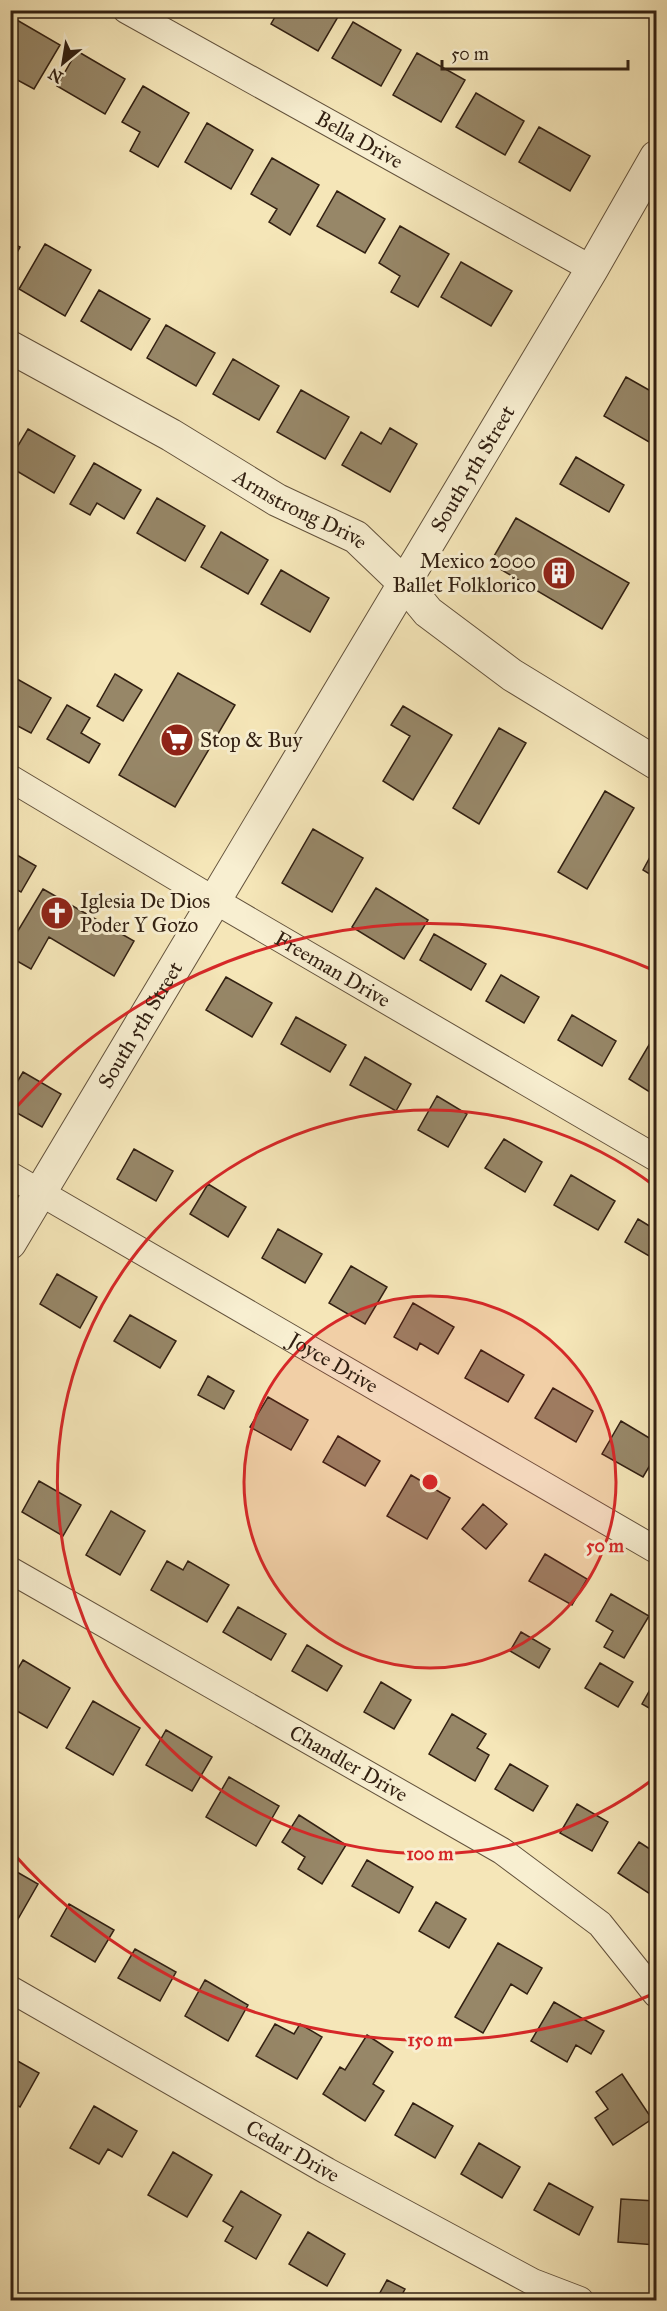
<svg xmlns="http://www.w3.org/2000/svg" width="667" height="2311" font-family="'IM FELL Great Primer',serif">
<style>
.building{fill:#978768;stroke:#322012;stroke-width:1.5}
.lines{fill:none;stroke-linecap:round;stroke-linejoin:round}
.minor-casing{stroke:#63523c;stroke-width:28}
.tertiary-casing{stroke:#63523c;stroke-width:34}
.minor{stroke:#f8efd1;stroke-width:26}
.tertiary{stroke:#f8efd1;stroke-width:32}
.ring{fill:none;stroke:#d62828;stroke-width:3}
.labels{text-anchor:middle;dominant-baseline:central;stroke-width:6;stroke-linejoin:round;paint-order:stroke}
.street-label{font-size:21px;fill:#322012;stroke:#f8efd1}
.poi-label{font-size:21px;fill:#322012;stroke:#f8efd1;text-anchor:start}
.centre{fill:#d62828;stroke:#f8efd1;stroke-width:3}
.ring-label{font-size:18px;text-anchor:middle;font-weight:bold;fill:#d62828;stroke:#f8efd1;stroke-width:6;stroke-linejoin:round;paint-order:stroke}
</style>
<rect width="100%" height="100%" fill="#f5e6b8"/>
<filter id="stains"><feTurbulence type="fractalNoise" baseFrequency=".00333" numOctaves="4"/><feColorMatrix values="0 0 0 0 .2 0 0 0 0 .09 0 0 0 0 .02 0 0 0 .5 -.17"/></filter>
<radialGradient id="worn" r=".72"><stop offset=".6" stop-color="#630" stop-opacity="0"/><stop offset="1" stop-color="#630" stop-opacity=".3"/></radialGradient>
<!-- building -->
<path class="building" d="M279 10H342L318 51 271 24Z
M643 10H656V19Z
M10 16 60 45 34 89 10 76Z
M353 22 401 50 381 86 332 58Z
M77 51 125 79 105 114 57 86Z
M417 53 465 80 441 122 393 95Z
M143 86 189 113 158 167 130 151 140 132 122 122Z
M476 93 524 121 505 155 456 127Z
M207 123 253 150 231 189 185 162Z
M539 127 590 156 570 191 519 162Z
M272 158 319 185 290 235 269 222 277 209 251 194Z
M337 191 385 219 365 253 317 226Z
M400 226 449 254 418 307 391 292 400 276 379 263Z
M10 242 20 247 10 265Z
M45 244 91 270 65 316 19 289Z
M461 262 512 291 491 326 441 297Z
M99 290 150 319 131 350 81 321Z
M166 325 215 353 196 386 147 358Z
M233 359 279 386 259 420 213 394Z
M626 377 656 394V446L604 416Z
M301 390 349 417 325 459 277 432Z
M390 428 417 444 390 492 342 465 361 432 381 444Z
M28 429 75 456 54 493 10 467V459Z
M576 457 624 485 609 512 560 484Z
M94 463 141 490 124 519 97 503 90 515 70 504Z
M157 498 205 526 185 561 137 533Z
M516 518 629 583 602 629 490 563Z
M221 532 268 560 248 594 201 567Z
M281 570 329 598 310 632 261 604Z
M178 673 235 705 175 807 119 775Z
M115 674 142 690 123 721 97 706Z
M10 675 51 698 31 733 10 722Z
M67 705 90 718 81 733 100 744 89 763 47 739Z
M403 706 452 735 413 800 383 781 410 736 391 725Z
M499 728 526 743 479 824 453 808Z
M605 791 634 808 587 889 558 872Z
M313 829 363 858 332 912 282 883Z
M656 846V878L643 870Z
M10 851 36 866 21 892 10 886Z
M376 888 428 920 404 959 352 927Z
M43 889 134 941 114 976 49 937 31 969 10 957V944Z
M434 934 486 964 471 990 420 960Z
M501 975 539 997 524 1023 486 1001Z
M226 977 272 1003 252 1037 206 1010Z
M572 1015 616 1041 602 1066 558 1040Z
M296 1017 346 1045 330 1072 281 1044Z
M653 1038 656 1040V1096L629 1079Z
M365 1057 411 1084 396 1111 350 1085Z
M23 1072 61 1094 42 1127 10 1109V1094Z
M437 1096 467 1114 448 1147 418 1130Z
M504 1139 542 1162 525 1192 485 1168Z
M134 1149 173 1171 156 1201 117 1179Z
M571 1175 615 1201 598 1230 554 1205Z
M208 1184 246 1207 228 1237 190 1214Z
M638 1219 656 1230V1260L625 1242Z
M278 1229 322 1254 305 1283 262 1258Z
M351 1266 387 1287 365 1324 329 1303Z
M57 1274 97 1297 80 1328 40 1304Z
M413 1303 454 1327 438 1354 420 1343 417 1350 394 1337Z
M130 1315 176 1341 160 1368 114 1341Z
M481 1350 524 1375 508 1402 465 1378Z
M208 1376 234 1391 224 1409 198 1395Z
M553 1388 593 1411 576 1442 535 1418Z
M268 1397 308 1420 291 1450 250 1427Z
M621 1421 656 1442V1455L643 1477 602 1454Z
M338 1436 380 1461 365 1486 323 1462Z
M411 1475 450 1498 427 1539 387 1516Z
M39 1481 81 1505 63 1536 22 1512Z
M483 1504 507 1524 486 1549 462 1529Z
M111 1511 145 1531 120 1575 86 1555Z
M545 1554 587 1579 572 1605 529 1581Z
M167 1561 183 1570 188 1561 229 1585 207 1622 151 1590Z
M611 1594 649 1616 624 1658 604 1647 613 1631 596 1621Z
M238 1607 286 1634 271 1660 223 1632Z
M521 1632 550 1649 539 1668 510 1651Z
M307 1645 342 1666 327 1691 292 1671Z
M23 1660 70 1688 47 1728 10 1707V1682Z
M600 1663 633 1682 618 1707 585 1688Z
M381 1682 411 1700 394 1729 364 1712Z
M652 1686 656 1689V1712L642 1704Z
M93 1701 140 1728 113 1775 66 1748Z
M452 1714 486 1734 477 1748 489 1755 475 1781 429 1754Z
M166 1730 212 1757 192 1791 146 1765Z
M510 1764 548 1786 533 1811 495 1789Z
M229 1777 279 1806 256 1846 206 1817Z
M577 1804 608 1822 592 1851 560 1833Z
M299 1815 346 1845 322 1884 298 1869 305 1857 282 1842Z
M639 1842 656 1853V1884L650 1894 618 1873Z
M367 1860 413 1887 399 1913 352 1886Z
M10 1868 38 1884 18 1919 10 1915Z
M436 1902 466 1919 449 1948 419 1931Z
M69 1904 114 1930 95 1962 51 1936Z
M498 1943 542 1968 527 1994 511 1984 483 2033 455 2017Z
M135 1949 176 1972 160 2001 118 1978Z
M205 1980 248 2005 228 2041 185 2016Z
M554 2002 604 2031 591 2054 576 2045 567 2062 531 2041Z
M275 2024 294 2034 300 2024 322 2037 297 2079 256 2056Z
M367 2035 393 2052 373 2084 384 2091 365 2121 323 2094 340 2067 345 2070Z
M14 2059 39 2073 20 2107 10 2101V2066Z
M622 2074 652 2119 613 2145 595 2118 608 2109 596 2092Z
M413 2103 453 2126 435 2158 395 2135Z
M94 2106 137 2131 122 2157 108 2149 99 2164 70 2148Z
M479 2143 520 2167 502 2198 461 2174Z
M173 2152 212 2175 187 2217 148 2195Z
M549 2183 593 2207 579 2235 534 2210Z
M241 2191 281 2215 256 2259 225 2241 233 2227 223 2221Z
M621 2199 656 2201V2245L618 2242Z
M308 2232 345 2254 327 2286 289 2264Z
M387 2280 405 2289 399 2300H376Z"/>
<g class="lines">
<defs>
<g id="minor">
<path id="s1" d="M126 10 592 269"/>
<path id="s2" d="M10 778 214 900 656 1158"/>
<path id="s3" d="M10 1175 656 1550"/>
<path id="s4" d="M10 1570 502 1851 600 1924 656 1994"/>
<path id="s5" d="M10 1989 327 2171 533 2282 580 2300"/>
</g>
<g id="tertiary">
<path id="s6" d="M10 347 171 435 277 500 356 537 405 584 428 612 512 675 656 763"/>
<path id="s7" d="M10 1243 592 269 656 157"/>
</g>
</defs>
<!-- minor casing -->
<use href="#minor" class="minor-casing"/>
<!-- tertiary casing -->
<use href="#tertiary" class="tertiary-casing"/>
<!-- minor -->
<use href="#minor" class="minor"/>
<!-- tertiary -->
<use href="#tertiary" class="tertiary"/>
</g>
<!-- distance rings -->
<circle cx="430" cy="1482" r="186" fill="#d62828" fill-opacity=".12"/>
<g class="ring">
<circle cx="430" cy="1482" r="186"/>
<path d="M656 1777A372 372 0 1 1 656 1187"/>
<path d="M653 1994A558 558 0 0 1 12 1852M12 1112A558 558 0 0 1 653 970"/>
</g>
<!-- icons -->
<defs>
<symbol id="building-disc" viewBox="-11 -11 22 22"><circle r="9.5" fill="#8f2418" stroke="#f8efd1"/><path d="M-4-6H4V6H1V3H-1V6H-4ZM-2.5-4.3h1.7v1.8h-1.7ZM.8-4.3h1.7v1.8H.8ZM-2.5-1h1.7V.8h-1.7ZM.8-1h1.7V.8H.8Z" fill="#fff"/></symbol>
<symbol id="supermarket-disc" viewBox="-11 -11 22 22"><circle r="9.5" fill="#8f2418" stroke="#f8efd1"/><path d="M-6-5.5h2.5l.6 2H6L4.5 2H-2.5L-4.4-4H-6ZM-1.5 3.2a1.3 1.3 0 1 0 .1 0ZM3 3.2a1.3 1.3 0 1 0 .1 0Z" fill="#fff"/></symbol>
<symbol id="church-disc" viewBox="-11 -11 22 22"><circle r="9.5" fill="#8f2418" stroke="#f8efd1"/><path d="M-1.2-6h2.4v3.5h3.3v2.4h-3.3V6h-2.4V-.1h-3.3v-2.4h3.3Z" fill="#fff"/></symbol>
</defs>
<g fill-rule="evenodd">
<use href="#building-disc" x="540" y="554" width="38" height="38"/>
<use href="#supermarket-disc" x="158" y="721" width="38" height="38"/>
<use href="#church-disc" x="38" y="894" width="38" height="38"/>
</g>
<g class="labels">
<!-- street labels -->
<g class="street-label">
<text stroke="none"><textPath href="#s1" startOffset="267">Bella Drive</textPath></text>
<text stroke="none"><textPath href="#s7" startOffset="902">South 5th Street</textPath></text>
<text stroke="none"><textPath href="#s6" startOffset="333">Armstrong Drive</textPath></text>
<text stroke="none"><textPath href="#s2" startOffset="375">Freeman Drive</textPath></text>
<text stroke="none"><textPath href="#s7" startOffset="254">South 5th Street</textPath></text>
<text stroke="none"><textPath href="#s3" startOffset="374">Joyce Drive</textPath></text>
<text stroke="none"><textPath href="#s4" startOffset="390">Chandler Drive</textPath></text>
<text stroke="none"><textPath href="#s5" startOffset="326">Cedar Drive</textPath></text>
</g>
<!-- poi labels -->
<g class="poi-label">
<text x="536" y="561" text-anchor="end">Mexico 2000<tspan x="536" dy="24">Ballet Folklorico</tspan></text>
<text x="200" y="740">Stop &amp; Buy</text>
<text x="80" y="901">Iglesia De Dios<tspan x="80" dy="24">Poder Y Gozo</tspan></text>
</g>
</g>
<circle cx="430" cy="1482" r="9" class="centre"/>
<g class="ring-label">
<text x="605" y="1552">50 m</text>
<text x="430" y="1860">100 m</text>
<text x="430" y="2046">150 m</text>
</g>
<!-- margin -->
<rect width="667" height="2311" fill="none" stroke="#f5e6b8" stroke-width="36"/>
<rect x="12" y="12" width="643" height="2287" fill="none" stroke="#322012" stroke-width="3"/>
<rect x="18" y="18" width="631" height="2275" fill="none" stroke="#322012" stroke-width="1.5"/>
<!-- north arrow -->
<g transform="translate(63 63) rotate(210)" stroke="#f8efd1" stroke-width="4.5" paint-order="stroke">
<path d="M0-4.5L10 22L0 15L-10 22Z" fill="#322012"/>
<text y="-9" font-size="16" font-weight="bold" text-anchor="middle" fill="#322012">N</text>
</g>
<!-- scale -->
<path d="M442 60v9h186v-9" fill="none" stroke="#322012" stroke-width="3"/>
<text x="451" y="60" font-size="18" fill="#322012" stroke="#f8efd1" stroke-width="4.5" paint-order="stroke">50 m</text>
<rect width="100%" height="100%" filter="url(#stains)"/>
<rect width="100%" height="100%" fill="url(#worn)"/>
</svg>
